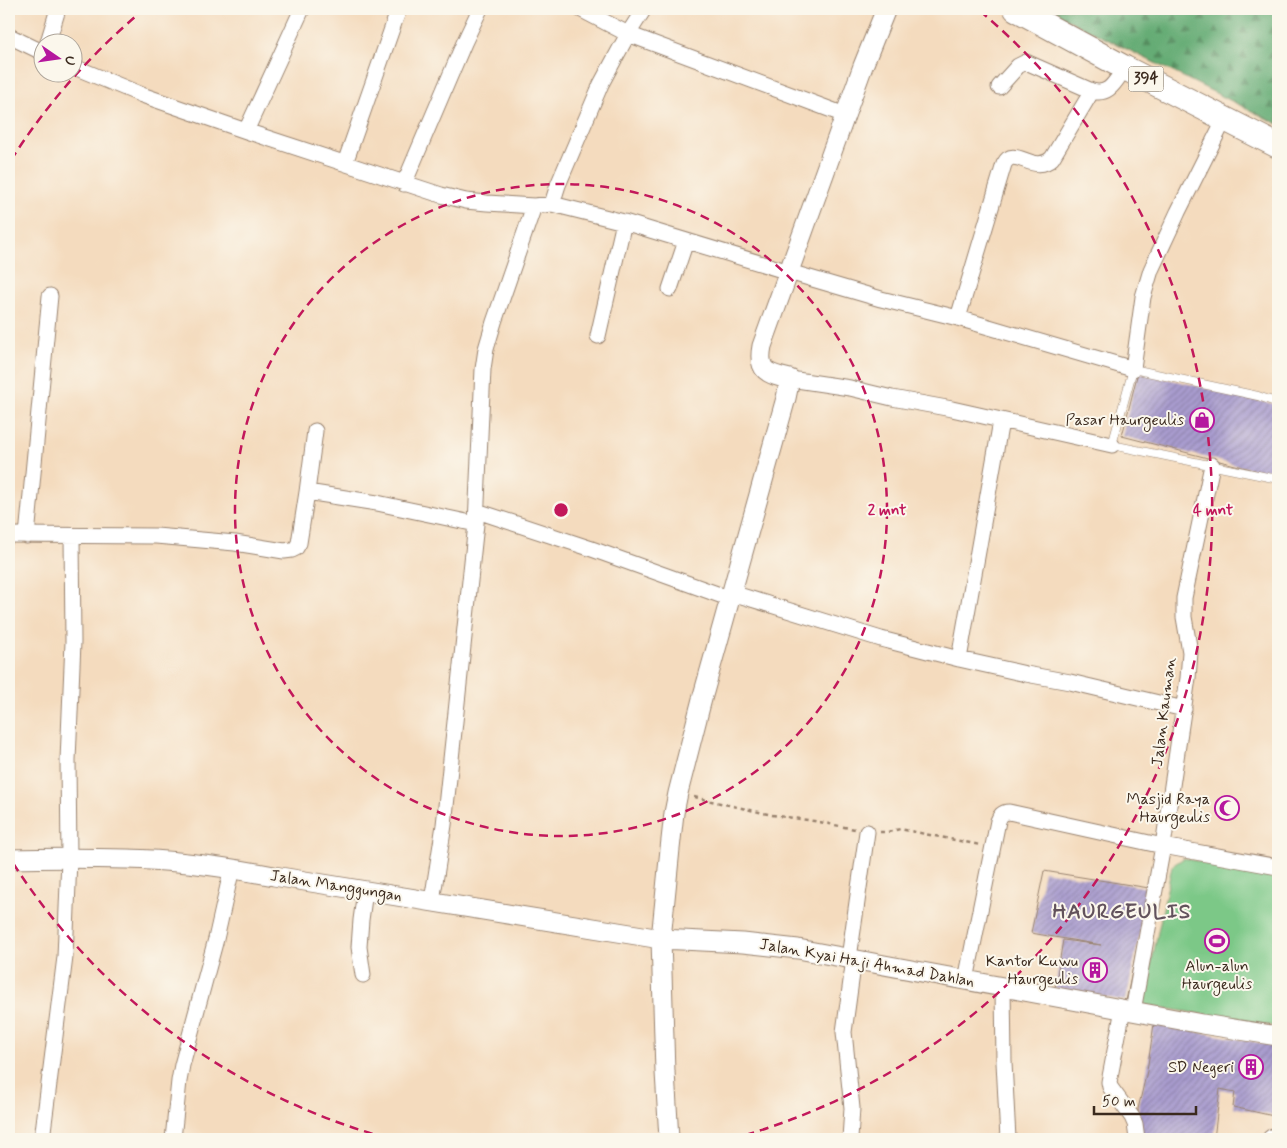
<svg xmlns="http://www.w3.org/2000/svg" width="1287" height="1148" font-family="Mynerve,sans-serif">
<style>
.forest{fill:url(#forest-firs);stroke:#506b49}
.pitch{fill:#7cc887;stroke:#5c7952}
.building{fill:url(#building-hatch)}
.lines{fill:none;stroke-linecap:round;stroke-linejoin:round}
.service-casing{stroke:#98826e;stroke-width:9}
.minor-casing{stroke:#98826e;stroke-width:17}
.tertiary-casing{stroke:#98826e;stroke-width:21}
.primary-casing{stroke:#98826e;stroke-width:26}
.path{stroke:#98826e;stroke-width:2.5;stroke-dasharray:4 4;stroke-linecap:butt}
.service{stroke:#fff;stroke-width:8}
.minor{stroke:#fff;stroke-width:15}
.tertiary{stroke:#fff;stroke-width:19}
.primary{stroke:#fff;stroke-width:24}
.ring{fill:none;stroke:#c2185b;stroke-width:2.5;stroke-dasharray:9 6}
.labels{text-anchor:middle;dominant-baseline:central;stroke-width:4;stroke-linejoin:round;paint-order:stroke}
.shield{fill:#fbf7ec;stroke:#75685c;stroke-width:1}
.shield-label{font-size:15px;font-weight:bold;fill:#3b2a1e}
.poi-label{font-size:16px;fill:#3b2a1e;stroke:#fbf7ec;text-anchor:end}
.street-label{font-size:16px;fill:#3b2a1e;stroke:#fbf7ec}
.district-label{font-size:21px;font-weight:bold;letter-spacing:1px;fill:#62525c;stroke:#fbf7ec}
.centre{fill:#c2185b;stroke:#fbf7ec;stroke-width:2.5}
.ring-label{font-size:15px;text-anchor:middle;font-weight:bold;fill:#c2185b;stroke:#fbf7ec;stroke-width:4;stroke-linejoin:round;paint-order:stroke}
</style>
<defs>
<pattern id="forest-firs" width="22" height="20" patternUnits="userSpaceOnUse" patternTransform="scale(1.25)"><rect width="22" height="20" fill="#65ac74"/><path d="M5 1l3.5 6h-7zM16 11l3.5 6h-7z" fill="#548c5f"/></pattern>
<pattern id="building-hatch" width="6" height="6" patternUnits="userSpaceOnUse" patternTransform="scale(1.25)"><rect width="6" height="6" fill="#a99ccf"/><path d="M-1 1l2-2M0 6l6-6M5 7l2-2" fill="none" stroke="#8b7fa7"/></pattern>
</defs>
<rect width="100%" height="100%" fill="#fbf7ec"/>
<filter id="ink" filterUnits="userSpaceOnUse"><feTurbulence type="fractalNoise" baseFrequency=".02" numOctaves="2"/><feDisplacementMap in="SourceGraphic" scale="10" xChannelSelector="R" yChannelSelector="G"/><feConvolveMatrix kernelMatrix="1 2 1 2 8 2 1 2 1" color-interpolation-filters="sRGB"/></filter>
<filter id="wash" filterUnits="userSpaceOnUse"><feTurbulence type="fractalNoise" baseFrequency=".0096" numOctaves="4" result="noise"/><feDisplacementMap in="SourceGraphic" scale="20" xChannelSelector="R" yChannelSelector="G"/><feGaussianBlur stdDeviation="1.12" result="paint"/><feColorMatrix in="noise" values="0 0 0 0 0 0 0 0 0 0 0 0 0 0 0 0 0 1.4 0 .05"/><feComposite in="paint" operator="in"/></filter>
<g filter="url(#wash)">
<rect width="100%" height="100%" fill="#f4dbbe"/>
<!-- forest -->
<path class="forest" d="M1046 9H1278V124Z"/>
<!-- pitch -->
<path class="pitch" d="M1184 858 1278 880V1027L1146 1005 1143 1003 1172 866Z"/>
<g id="blocks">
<!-- building -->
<path class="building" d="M1138 372 1278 405V476L1122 436Z
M1044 871 1149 888 1126 1001 1055 988 1063 940 1101 945 1031 933Z
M1154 1024 1278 1046V1117L1233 1107 1235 1092 1220 1089 1214 1139H1141L1138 1109 1147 1071Z"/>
</g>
</g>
<g filter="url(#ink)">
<use href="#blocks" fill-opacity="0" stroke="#98826e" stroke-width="1"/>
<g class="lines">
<defs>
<path id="service" d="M1278 403 1258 396 1133 369 1112 445 1278 479"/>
<path id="minor" d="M580 9 628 34 845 115
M9 36 42 52
M48 42 58 9
M72 66 142 95 246 131 441 195 466 201 487 203 534 206 552 204 624 222 789 272 881 299 958 318 1133 369 1143 297 1151 270 1178 212 1224 120
M999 87 1018 66 1026 62 1092 91C1110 96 1115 81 1125 68
M246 131 302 9
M345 163 395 20 397 15 396 9
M404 184 464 43 480 9
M552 204 558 185 601 84 628 34 644 9
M670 289 686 241
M958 318 1004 164C1014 144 1034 176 1052 158L1092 91
M598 336 624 222
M790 379 850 388 892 398 952 409 1112 445
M307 492 315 431
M477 511 589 548 731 599
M9 535 156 536 235 543 284 551 292 550 296 548 299 543 307 492 377 503 476 524
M27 536 50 296
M732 593 881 639 959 659 1026 674 1070 682 1184 709
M959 659 1001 421
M432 901 444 825 476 524 483 369 486 349 494 322 534 206
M849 958 867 832
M363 975 359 947 361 920 365 891
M966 980 998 821C1000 816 1002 812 1009 812L1163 846 1278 867
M1003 987 1004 1062 1008 1139
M1123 1009 1109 1082 1110 1087 1132 1117 1135 1124 1137 1139
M1133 1011 1163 846 1188 678 1190 652 1184 617V598L1212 465
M42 1139 65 957 69 859 68 760 73 642 72 536
M173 1139 179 1081 182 1065 216 939 232 868
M850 1139 852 1108 844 1032 854 959"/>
<path id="tertiary" d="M9 859C48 858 88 858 127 859 176 860 226 867 274 876L661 939 743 943 798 949 1202 1024 1278 1036
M669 1139 665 1072 661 939 670 849 674 813 678 793 702 699 786 398 790 379C768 374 757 372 762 346L863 66 886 9
M1272 1139 1278 1136"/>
<path id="primary" d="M1016 9 1125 68 1278 146"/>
</defs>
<!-- service casing -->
<use href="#service" class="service-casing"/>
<!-- minor casing -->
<use href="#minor" class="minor-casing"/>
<!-- tertiary casing -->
<use href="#tertiary" class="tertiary-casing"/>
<!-- primary casing -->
<use href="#primary" class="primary-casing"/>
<!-- path -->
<path class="path" d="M694 797 772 815 814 821 855 829
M880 832H888L900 829 980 845"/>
<!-- service -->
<use href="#service" class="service"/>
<!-- minor -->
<use href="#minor" class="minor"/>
<!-- tertiary -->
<use href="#tertiary" class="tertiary"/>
<!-- primary -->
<use href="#primary" class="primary"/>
</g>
</g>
<!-- distance rings -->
<g class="ring">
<circle cx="561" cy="510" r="326"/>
<path d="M387 1138A652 652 0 0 1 11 860M11 160A652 652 0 0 1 142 11M980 11A652 652 0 0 1 735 1138"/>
</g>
<!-- icons -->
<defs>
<symbol id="shop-ring" viewBox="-11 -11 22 22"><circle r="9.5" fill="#fbf7ec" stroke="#b5179e" stroke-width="1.5"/><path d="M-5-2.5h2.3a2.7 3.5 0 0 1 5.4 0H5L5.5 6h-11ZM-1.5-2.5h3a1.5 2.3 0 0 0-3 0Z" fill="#b5179e"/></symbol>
<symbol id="mosque-ring" viewBox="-11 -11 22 22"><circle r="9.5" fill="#fbf7ec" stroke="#b5179e" stroke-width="1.5"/><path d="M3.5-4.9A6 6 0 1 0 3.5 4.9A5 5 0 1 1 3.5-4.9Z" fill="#b5179e"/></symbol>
<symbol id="stadium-ring" viewBox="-11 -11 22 22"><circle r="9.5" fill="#fbf7ec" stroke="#b5179e" stroke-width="1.5"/><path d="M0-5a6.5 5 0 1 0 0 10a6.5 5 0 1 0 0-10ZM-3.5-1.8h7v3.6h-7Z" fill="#b5179e"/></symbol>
<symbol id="building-ring" viewBox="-11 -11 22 22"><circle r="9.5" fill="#fbf7ec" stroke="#b5179e" stroke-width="1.5"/><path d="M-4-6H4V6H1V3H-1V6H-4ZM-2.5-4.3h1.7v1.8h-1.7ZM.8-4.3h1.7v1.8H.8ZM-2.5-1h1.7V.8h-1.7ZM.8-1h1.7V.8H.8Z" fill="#b5179e"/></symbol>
</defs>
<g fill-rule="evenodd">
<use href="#shop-ring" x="1188" y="406" width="28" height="28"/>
<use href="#mosque-ring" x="1213" y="794" width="28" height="28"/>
<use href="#stadium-ring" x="1203" y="927" width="28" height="28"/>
<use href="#building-ring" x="1081" y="956" width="28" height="28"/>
<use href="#building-ring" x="1237" y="1053" width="28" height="28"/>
</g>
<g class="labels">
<!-- shield labels -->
<rect class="shield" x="1128.5" y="66.5" width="35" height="25" rx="4"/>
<g class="shield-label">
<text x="1146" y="79">394</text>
</g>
<!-- poi labels -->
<g class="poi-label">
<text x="1184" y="420">Pasar Haurgeulis</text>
<text x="1210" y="799">Masjid Raya<tspan x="1210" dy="18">Haurgeulis</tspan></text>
<text x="1078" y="961">Kantor Kuwu<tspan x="1078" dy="18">Haurgeulis</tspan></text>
<text x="1217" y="966" text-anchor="middle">Alun-alun<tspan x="1217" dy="18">Haurgeulis</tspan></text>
<text x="1234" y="1067">SD Negeri</text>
</g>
<!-- street labels -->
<g class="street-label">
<text transform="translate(1164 712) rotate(-83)">Jalan Kauman</text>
<text transform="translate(336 886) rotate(9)">Jalan Manggungan</text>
<text transform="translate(867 963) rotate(10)">Jalan Kyai Haji Ahmad Dahlan</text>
</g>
<!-- district labels -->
<g class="district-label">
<text x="1122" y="912">HAURGEULIS</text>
</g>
</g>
<circle cx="561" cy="510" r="8" class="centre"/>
<g class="ring-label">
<text x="887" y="515">2 mnt</text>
<text x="1213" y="515">4 mnt</text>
</g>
<!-- margin -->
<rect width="1287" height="1148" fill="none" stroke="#fbf7ec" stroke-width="30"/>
<!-- north arrow -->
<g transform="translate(58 58) rotate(103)"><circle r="24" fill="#fbf7ec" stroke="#aea59a"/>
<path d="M0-4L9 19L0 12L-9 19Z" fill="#b5179e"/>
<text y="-8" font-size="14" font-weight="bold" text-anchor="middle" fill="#3b2a1e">U</text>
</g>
<!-- scale -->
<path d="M1094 1106v8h102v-8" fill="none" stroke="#3b2a1e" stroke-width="2.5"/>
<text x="1102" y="1106" font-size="15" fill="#3b2a1e" stroke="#fbf7ec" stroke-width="4" paint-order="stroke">50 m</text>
</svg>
